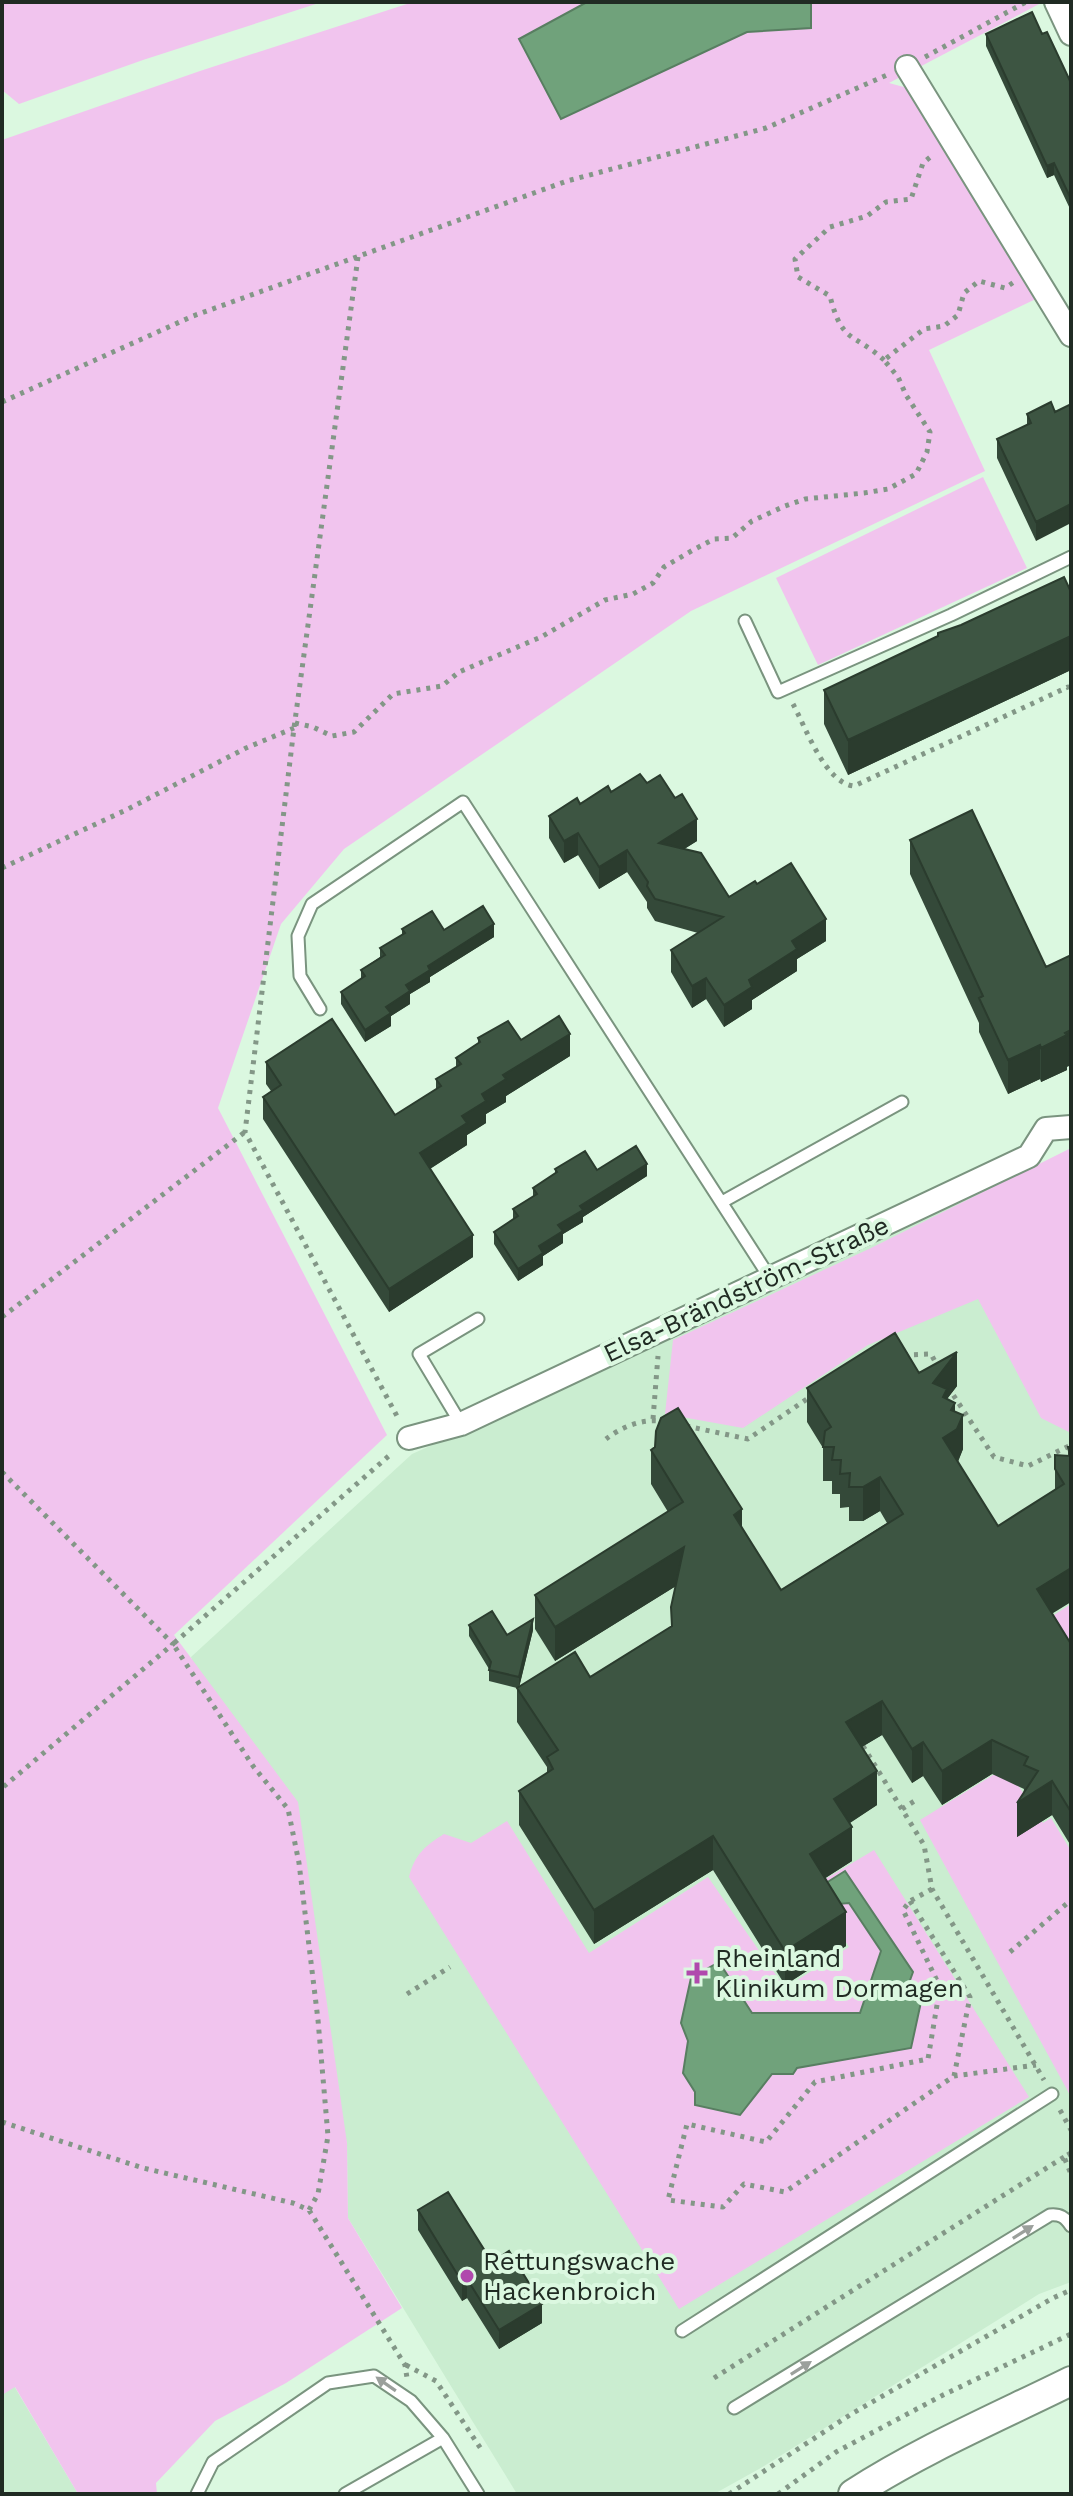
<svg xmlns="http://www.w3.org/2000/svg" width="1073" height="2496" font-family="'Work Sans',sans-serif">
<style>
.built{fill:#caedd0}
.green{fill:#f1c4ee;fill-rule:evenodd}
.water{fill:#70a27b;stroke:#587e61;stroke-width:2}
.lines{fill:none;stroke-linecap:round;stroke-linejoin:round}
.service-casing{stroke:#7a947f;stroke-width:15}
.minor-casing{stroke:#7a947f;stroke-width:26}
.tertiary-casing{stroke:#7a947f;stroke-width:32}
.path{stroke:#839787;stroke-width:5;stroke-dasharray:4 6;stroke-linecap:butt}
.service{stroke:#fff;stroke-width:11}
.minor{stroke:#fff;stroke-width:22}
.tertiary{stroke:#fff;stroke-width:28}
.wall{fill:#344939}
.shaded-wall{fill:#2b3c2e}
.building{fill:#3d5542;stroke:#2b3c2e;stroke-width:2}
.oneway{fill:#9ba09c}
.poi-dot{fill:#b049ad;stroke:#dbf8e0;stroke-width:3}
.labels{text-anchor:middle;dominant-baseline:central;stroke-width:8;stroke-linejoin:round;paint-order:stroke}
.street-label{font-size:26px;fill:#202b23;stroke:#dbf8e0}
.poi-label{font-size:26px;fill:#202b23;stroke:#dbf8e0;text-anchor:start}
</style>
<rect width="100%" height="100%" fill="#dbf8e0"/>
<!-- built -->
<path class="built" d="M1035 1166 1071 1223V2282L1039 2294 759 2469 714 2494H517L348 2218 347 2143 191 1657 412 1454 646 1350 669 1336Z
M14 2386 78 2494H2V2395Z"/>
<!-- green -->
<path class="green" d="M2 2H322L143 60 19 104 2 90Z
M413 2H587L520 39 562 119 747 32 810 28 811 2H1043L889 83 911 89 1040 297 929 350 985 471 691 611 344 849 281 924 218 1108 387 1435 174 1635 298 1802 347 2143 348 2218 402 2308 286 2383 215 2421 156 2483 157 2494H78L15 2387 2 2395V140L200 71Z
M983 477 1027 568 818 665 776 578Z
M1071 1148V1433L1041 1418 978 1299 868 1345 743 1428 665 1414 673 1340 871 1248Z
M1071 1604V1672L1040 1624Z
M1006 1767 1043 1823 1051 1818 1071 1851V2097L920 1820Z
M507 1821 589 1953 708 1877 785 1988 849 1947 812 1887 874 1850 1029 2097 679 2309 409 1877C415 1854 425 1846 444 1834L471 1843ZM849 1902 911 1986 796 2068 793 2074H772L695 2092 683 2073 688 2041 752 2013H860L882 1951Z"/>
<!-- water -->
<path class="water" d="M587 2H811V28L747 32 561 119 519 39Z
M845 1871 913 1972 909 1983 918 1989 921 2002 911 2048 797 2068 793 2074H772L740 2115 695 2105V2092L683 2073 688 2041 681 2023 691 1978 719 1962 752 2013H860L881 1951 849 1903 838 1904 826 1883Z"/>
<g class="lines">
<defs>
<path id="service" d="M745 621 778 692 951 615 1071 557
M320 1009 300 976 298 936 312 904 463 802 770 1278
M722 1202 902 1102
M461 1424 419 1354 478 1319
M682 2331 1052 2094
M734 2408 1050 2215C1060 2214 1065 2217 1071 2226
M197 2494 213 2462 328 2383 374 2376 411 2401 443 2438 478 2494
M345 2494 443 2438"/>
<path id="minor" d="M1056 2 1071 34
M907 67 1071 335
M409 1438 461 1424 1029 1156 1046 1129 1071 1127"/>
<path id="tertiary" d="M853 2494C921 2450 998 2417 1071 2381"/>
</defs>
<!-- service casing -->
<use href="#service" class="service-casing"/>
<!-- minor casing -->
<use href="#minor" class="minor-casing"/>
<!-- tertiary casing -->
<use href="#tertiary" class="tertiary-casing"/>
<!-- path -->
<path class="path" d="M925 57 1026 2
M358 257 294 728 245 1132 398 1418
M884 360C853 332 842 344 830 296L798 277 795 259 830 227 867 216 886 202 911 199 923 163 934 154
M2 402 193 316 567 181 766 128 887 75
M793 704C806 728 825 783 854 786L1068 687 1071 694
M295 723 313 727 332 736 354 732 393 694 442 686 459 672 541 637 605 600 633 594 653 583 664 567 693 550 714 539 732 538 752 521 785 506 805 499 864 493 888 489 916 474 927 452 930 432 906 395 898 377 884 360 924 329 944 326 958 315 964 293 979 281 1005 288 1014 282
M2 868 128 809 246 748 294 728
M2 1317 245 1132
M904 1355 931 1354 938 1367
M948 1387 994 1457 1028 1466 1071 1445
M653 1419 658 1356
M686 1426 748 1439 810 1397
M606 1439C621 1427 645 1417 665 1422
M2 1472 173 1644 2 1788
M863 1746 924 1845 932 1889 1044 2080
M902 1809 916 1800
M932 1889 910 1901 903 1910 940 1987 928 2059 815 2082 766 2142 687 2124 668 2200 723 2207 744 2184 785 2192 954 2076 1036 2065
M910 1901 970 1997 954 2076
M1010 1952 1071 1900
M407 1994 450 1967
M1060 2110 1071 2130
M2 2122 143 2168 293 2203 309 2210 405 2365 407 2378
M1071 2153 1064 2157 1071 2174
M309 2210 318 2194 328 2136 318 2020 299 1863 288 1809 253 1766 173 1644 391 1454
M406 2365 436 2381 483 2452
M714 2378 1064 2157
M729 2494 853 2413 1053 2298 1071 2290
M778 2494 836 2452 943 2395 1071 2334"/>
<!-- service -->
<use href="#service" class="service"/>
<!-- minor -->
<use href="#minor" class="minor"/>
<!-- tertiary -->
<use href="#tertiary" class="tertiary"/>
</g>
<!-- wall -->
<path class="wall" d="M986 34H1042L1071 83V211L1054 175 1047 178 986 46Z
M1055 412 1036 541 997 458V439L1027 425V414Z
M1071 592V670L848 775 824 724V690L938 636V633Z
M647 783 697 841 684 849 729 897 757 884 826 941 797 959V971L752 1000V1009L724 1027 706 999 692 1008 671 972V950L698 933 655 921 647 908V902L627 872 599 889 578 855 564 863 549 838V816L611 792Z
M910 840 1067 1067V1070L1041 1082 1040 1079 1008 1094 979 1032V1023L910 874Z
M402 929 444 930 494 937 430 977V982L410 994V1004L391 1016V1026L365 1042 341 1004V992L361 979V970L380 957V948L402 935Z
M478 1038 521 1040 570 1056 506 1096V1102L486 1114V1123L467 1135V1145L430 1169 473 1257 389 1312 263 1119V1097L271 1091 266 1084V1062L395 1115 436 1089V1079L456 1067V1058L478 1043Z
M555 1169 597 1170 647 1176 583 1217V1222L563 1234V1243L543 1256V1265L518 1281 494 1244V1232L513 1219V1209L533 1197V1188L555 1174Z
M919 1373 957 1386 947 1399 955 1412 963 1449 958 1462 998 1526 1055 1490V1455L1068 1456V1447H1071L1052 1613 1071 1644V1846L1052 1815 1017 1837 1024 1789 992 1774 942 1805 923 1776 912 1783 882 1735 862 1747 877 1805 850 1823 852 1861 825 1878 846 1946 785 1985 713 1870 594 1944 519 1825V1791L547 1774V1767L517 1722V1688L489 1681V1669L469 1636V1625L507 1635 533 1630 519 1687 590 1677 671 1627V1607L676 1586 555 1661 535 1629V1595L668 1512 651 1484V1450L742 1528 781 1590 887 1523 880 1511 863 1521H849V1507L840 1508V1494H832V1481H823V1448L807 1422V1388Z
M418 2210 492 2262 542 2323 499 2349 467 2298 462 2301 418 2230Z"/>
<!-- shaded-wall -->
<path class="shaded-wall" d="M1054 163V175L1047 178V166Z
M1071 504V523L1036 541V522Z
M1071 636V670L848 775V740Z
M697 819V841L659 865V843Z
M578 833V855L564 863V841Z
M627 850V872L599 889V867Z
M826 919V941L797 959V971L752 1000V1009L724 1027V1005L749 980 792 941Z
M494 924V937L430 977V982L410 994V1004L391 1016V1026L365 1042V1030L406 985 428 966Z
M706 978V999L692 1008V986Z
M1071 1030V1065L1067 1067V1070L1041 1082V1048Z
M570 1034V1056L506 1096V1102L486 1114V1123L467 1135V1145L420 1175V1153L462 1116 482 1094 503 1075Z
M1040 1045V1079L1008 1094V1060Z
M647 1164V1176L583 1217V1222L563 1234V1243L543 1256V1265L518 1281V1269L558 1225 580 1206Z
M473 1235V1257L389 1312V1289Z
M957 1352V1386L947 1399V1423L933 1383Z
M955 1403V1430L963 1415V1449L957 1463 943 1438 951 1410Z
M880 1477V1511L863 1521V1487Z
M742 1509V1543L734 1515Z
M684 1547V1581L555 1661V1627Z
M1071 1568V1602L1037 1623V1589Z
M533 1619V1630L519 1688V1677Z
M882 1701V1735L846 1756V1722Z
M992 1740V1774L942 1805V1771Z
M923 1742V1776L912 1783V1749Z
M877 1771V1805L834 1833V1799Z
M1052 1781V1815L1017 1837V1803Z
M852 1827V1861L810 1888V1854Z
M713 1836V1870L594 1944V1910Z
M846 1912V1946L785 1985V1951Z
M467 2279V2298L462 2301V2282Z
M542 2304V2323L499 2349V2330Z"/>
<!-- building -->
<path class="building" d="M1032 12 1042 34 1047 32 1071 83V199L1054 163 1047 166 986 34Z
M1051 402 1055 412 1071 404V504L1036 522 997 439 1031 423 1027 414Z
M1064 577 1071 592V636L848 740 824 690 938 636V633L961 625Z
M640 774 647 783 660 775 675 798 682 794 697 819 659 843 701 853 729 897 755 881 757 884 791 863 826 919 792 941 797 949 749 980 752 987 724 1005 706 978 692 986 671 950 723 917 655 899 647 886 648 882 627 850 599 867 578 833 564 841 549 816 577 798 580 804 608 786 611 792Z
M972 810 1046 967 1071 955V1030L1065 1033 1067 1035 1041 1048 1040 1045 1008 1060 979 998 983 996 910 840Z
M483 906 494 924 428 966 430 970 406 985 410 991 386 1007 391 1013 365 1030 341 992 365 976 361 970 385 955 380 948 405 933 402 929 432 911 444 930Z
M559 1016 570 1034 503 1075 506 1079 482 1094 486 1101 462 1116 467 1123 420 1153 473 1235 389 1289 263 1097 281 1085 266 1062 332 1019 395 1115 441 1086 436 1079 461 1064 456 1058 480 1042 478 1038 508 1021 521 1040Z
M636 1146 647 1164 580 1206 583 1210 558 1225 563 1231 539 1246 543 1253 518 1269 494 1232 518 1216 513 1209 537 1194 533 1188 557 1172 555 1169 585 1151 597 1170Z
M895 1333 919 1373 957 1352 933 1383 947 1389 943 1397 955 1403 951 1410 963 1415 957 1429 943 1438 998 1526 1064 1484 1055 1469V1455L1070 1456 1068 1447H1071V1568L1037 1589 1071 1644V1812L1052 1781 1017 1803 1038 1771 1024 1765 1028 1757 992 1740 942 1771 923 1742 912 1749 882 1701 846 1722 877 1771 834 1799 852 1827 810 1854 846 1912 785 1951 713 1836 594 1910 519 1791 553 1769 547 1757 558 1750 517 1688 575 1652 590 1677 672 1626 671 1607 684 1547 555 1627 535 1595 683 1502 651 1450 655 1447 656 1431 661 1418 678 1408 742 1509 734 1515 781 1590 903 1514 880 1477 863 1487H849L850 1473 840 1474 841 1460H832L834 1447H823L825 1431 831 1427 807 1388Z
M492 1611 507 1635 533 1619 519 1677 489 1670 491 1662 469 1625Z
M448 2192 492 2262 509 2251 542 2304 499 2330 467 2279 462 2282 418 2210Z"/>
<!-- one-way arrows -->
<defs><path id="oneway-solid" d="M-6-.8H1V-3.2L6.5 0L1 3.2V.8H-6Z" transform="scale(2)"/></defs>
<g class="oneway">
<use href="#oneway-solid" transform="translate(1023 2232) rotate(-32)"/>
<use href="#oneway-solid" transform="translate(801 2368) rotate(-32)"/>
<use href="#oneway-solid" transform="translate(386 2384) rotate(-145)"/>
</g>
<!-- markers -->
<g class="poi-dot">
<path d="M693 1961h8v8h8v8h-8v8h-8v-8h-8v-8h8z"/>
<circle cx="467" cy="2276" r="8"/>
</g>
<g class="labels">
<!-- street labels -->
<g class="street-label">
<text transform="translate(746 1289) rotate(-25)">Elsa-Brändström-Straße</text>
</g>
<!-- poi labels -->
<g class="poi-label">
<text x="715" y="1958">Rheinland<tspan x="715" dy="30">Klinikum Dormagen</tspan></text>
<text x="483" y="2261">Rettungswache<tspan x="483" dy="30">Hackenbroich</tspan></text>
</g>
</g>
<!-- border -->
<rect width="1073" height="2496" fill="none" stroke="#202b23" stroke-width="8"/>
</svg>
